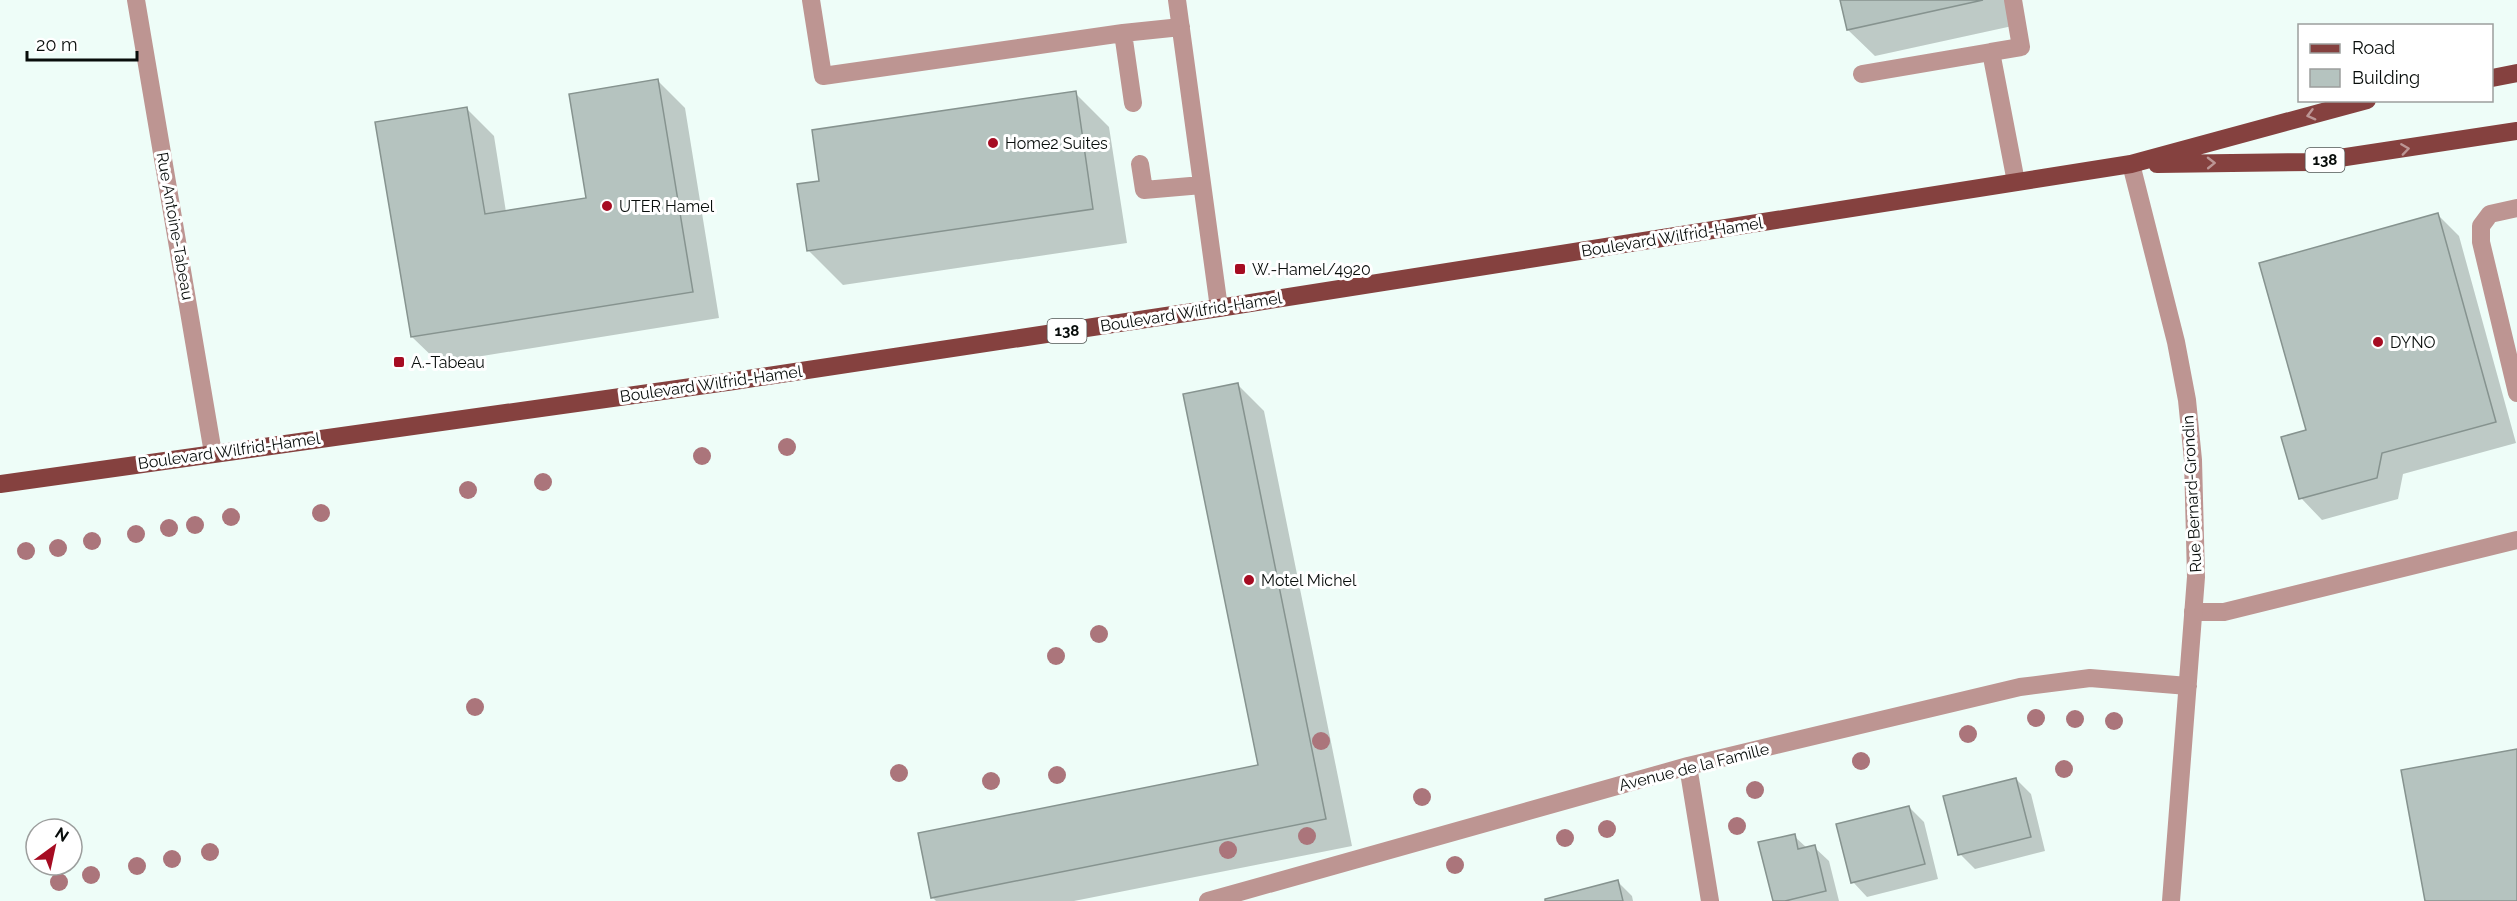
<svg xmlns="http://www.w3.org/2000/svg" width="2517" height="901" font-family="Raleway,sans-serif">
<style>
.shadow{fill:#0003}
.building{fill:#b5c3bf;stroke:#86938f;stroke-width:1.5}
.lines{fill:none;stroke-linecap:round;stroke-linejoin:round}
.lane{stroke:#bd9592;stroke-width:18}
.street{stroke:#bd9592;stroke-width:18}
.primary{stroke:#85413f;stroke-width:18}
.tree{fill:#ab757b}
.oneway{stroke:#bc9695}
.poi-dot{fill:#a60c22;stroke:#fff;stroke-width:2}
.labels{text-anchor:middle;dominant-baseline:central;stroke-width:6;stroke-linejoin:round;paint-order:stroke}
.shield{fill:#fff;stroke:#525654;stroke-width:1.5}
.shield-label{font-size:15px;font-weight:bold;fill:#080d0b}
.poi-label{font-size:16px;fill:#080d0b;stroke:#fff;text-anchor:start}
.street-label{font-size:16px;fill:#080d0b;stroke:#fff}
</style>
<rect width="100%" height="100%" fill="#eefdf8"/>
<!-- shadow -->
<path class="shadow" d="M1841 0H2011L2017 25 1875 56 1848 30Z
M658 81 685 108 719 318 439 363 412 337 467 109 494 136 506 212 588 199Z
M1075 93 1109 127 1127 243 843 285 808 250 821 182Z
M2438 215 2459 236 2516 443 2403 474 2398 499 2322 520 2301 498 2308 431Z
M1238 385 1264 411 1352 846 1074 901H936L932 897 1260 766Z
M2016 779 2031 794 2045 851 1975 869 1960 854Z
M1909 807 1924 822 1938 879 1867 897 1853 882Z
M1794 836 1807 848 1814 847 1829 861 1839 901H1775Z
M1617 881 1632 896 1633 901H1547Z"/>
<!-- building -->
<path class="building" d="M1840 0H1983L1847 30Z
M658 79 693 292 411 337 375 122 467 107 485 214 586 198 569 94Z
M1076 91 1093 209 807 251 797 184 819 181 812 130Z
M2438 213 2496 422 2382 453 2377 478 2299 499 2281 437 2306 430 2259 263Z
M1238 383 1326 819 931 898 918 833 1258 765 1183 394Z
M2517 749V901H2425L2401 770Z
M2016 778 2031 837 1958 855 1943 796Z
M1909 806 1925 864 1851 883 1836 824Z
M1795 834 1798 849 1815 845 1826 891 1785 901H1773L1758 842Z
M1618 880 1623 901H1545V899Z"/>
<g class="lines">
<!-- lane -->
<path class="lane" d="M811 0 823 76 1123 33 1181 27
M1177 0 1219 308
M2013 0 2021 47 1991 52 2016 182
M1123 33 1133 103
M1862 74 1991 52
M1140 164 1144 190 1202 185
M2517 208 2490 214 2481 226V242L2517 393
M2193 612H2224L2517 540"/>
<!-- street -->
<path class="street" d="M136 0 213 453
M2131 164 2176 342 2187 400 2193 460 2196 577 2171 901
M1688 766 1710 901
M1208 901 1688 766 2020 687 2090 678 2188 686"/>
<!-- primary -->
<path class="primary" d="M2492 78 2517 73
M2157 164 2313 162 2517 131
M0 484 734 381 1219 308 2131 164 2367 100"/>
</g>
<!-- trees -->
<g class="tree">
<circle cx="787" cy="447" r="9"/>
<circle cx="702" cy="456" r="9"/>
<circle cx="543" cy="482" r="9"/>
<circle cx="468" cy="490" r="9"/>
<circle cx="321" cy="513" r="9"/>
<circle cx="231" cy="517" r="9"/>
<circle cx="195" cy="525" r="9"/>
<circle cx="169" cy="528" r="9"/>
<circle cx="136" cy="534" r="9"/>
<circle cx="92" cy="541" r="9"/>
<circle cx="58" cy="548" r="9"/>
<circle cx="26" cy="551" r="9"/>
<circle cx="1099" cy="634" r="9"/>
<circle cx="1056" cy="656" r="9"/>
<circle cx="475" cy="707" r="9"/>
<circle cx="2036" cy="718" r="9"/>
<circle cx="2075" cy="719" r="9"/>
<circle cx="2114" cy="721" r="9"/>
<circle cx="1968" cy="734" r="9"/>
<circle cx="1321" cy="741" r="9"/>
<circle cx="1861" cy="761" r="9"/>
<circle cx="2064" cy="769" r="9"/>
<circle cx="899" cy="773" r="9"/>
<circle cx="1057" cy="775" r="9"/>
<circle cx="991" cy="781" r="9"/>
<circle cx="1755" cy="790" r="9"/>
<circle cx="1422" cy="797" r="9"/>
<circle cx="1737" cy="826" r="9"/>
<circle cx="1607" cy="829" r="9"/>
<circle cx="1307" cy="836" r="9"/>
<circle cx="1565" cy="838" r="9"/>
<circle cx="1228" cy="850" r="9"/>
<circle cx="210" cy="852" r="9"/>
<circle cx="172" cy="859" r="9"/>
<circle cx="1455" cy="865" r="9"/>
<circle cx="137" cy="866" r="9"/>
<circle cx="91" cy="875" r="9"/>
<circle cx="59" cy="882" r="9"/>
</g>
<!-- one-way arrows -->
<defs><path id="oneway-chevron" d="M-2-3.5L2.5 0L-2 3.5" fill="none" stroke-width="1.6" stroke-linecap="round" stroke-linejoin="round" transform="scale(1.5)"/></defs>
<g class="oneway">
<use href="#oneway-chevron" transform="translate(2311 115) rotate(165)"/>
<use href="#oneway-chevron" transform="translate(2405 149) rotate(-8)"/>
<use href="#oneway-chevron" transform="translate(2211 163) rotate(-1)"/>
</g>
<!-- markers -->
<g class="poi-dot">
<circle cx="993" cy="143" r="6"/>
<circle cx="607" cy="206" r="6"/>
<rect x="1234" y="263" width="12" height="12" rx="3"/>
<circle cx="2378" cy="342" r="6"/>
<rect x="393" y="356" width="12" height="12" rx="3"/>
<circle cx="1249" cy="580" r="6"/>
</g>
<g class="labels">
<!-- shield labels -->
<g class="shield">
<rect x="2305.5" y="148" width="39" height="24" rx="4.5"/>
<rect x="1047.5" y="319" width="39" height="24" rx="4.5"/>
</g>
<g class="shield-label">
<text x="2325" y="160">138</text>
<text x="1067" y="331">138</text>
</g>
<!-- poi labels -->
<g class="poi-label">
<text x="1005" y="143">Home2 Suites</text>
<text x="619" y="206">UTER Hamel</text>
<text x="1252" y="269">W.-Hamel/4920</text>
<text x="2390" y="342">DYNO</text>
<text x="411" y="362">A.-Tabeau</text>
<text x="1261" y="580">Motel Michel</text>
</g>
<!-- street labels -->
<g class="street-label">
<text transform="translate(175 226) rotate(80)">Rue Antoine-Tabeau</text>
<text transform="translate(1672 237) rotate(-9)">Boulevard Wilfrid-Hamel</text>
<text transform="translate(1191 312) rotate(-9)">Boulevard Wilfrid-Hamel</text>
<text transform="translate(711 384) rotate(-8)">Boulevard Wilfrid-Hamel</text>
<text transform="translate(229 451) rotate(-8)">Boulevard Wilfrid-Hamel</text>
<text transform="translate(2192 494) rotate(-93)">Rue Bernard-Grondin</text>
<text transform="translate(1694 767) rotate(-14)">Avenue de la Famille</text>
</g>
</g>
<!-- legend -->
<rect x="2298" y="24" width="195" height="78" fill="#ffffff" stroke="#9c9e9d" stroke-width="1.5"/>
<rect x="2310" y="44" width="30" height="9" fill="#85413f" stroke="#9c9e9d" stroke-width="1.5"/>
<text x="2352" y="54" font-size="18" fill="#080d0b">Road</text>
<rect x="2310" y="69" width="30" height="18" fill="#b5c3bf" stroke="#9c9e9d" stroke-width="1.5"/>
<text x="2352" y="84" font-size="18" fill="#080d0b">Building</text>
<!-- north arrow -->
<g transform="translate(54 847) rotate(33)"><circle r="28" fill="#ffffff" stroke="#9c9e9d" stroke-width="1.5"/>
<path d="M0-4.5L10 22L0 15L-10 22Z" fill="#a60c22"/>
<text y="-9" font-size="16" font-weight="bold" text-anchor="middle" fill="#080d0b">N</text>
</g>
<!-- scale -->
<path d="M27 51v9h110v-9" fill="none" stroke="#080d0b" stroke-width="3"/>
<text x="36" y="51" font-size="18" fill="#080d0b" stroke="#ffffff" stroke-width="4.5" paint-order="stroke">20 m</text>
</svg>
